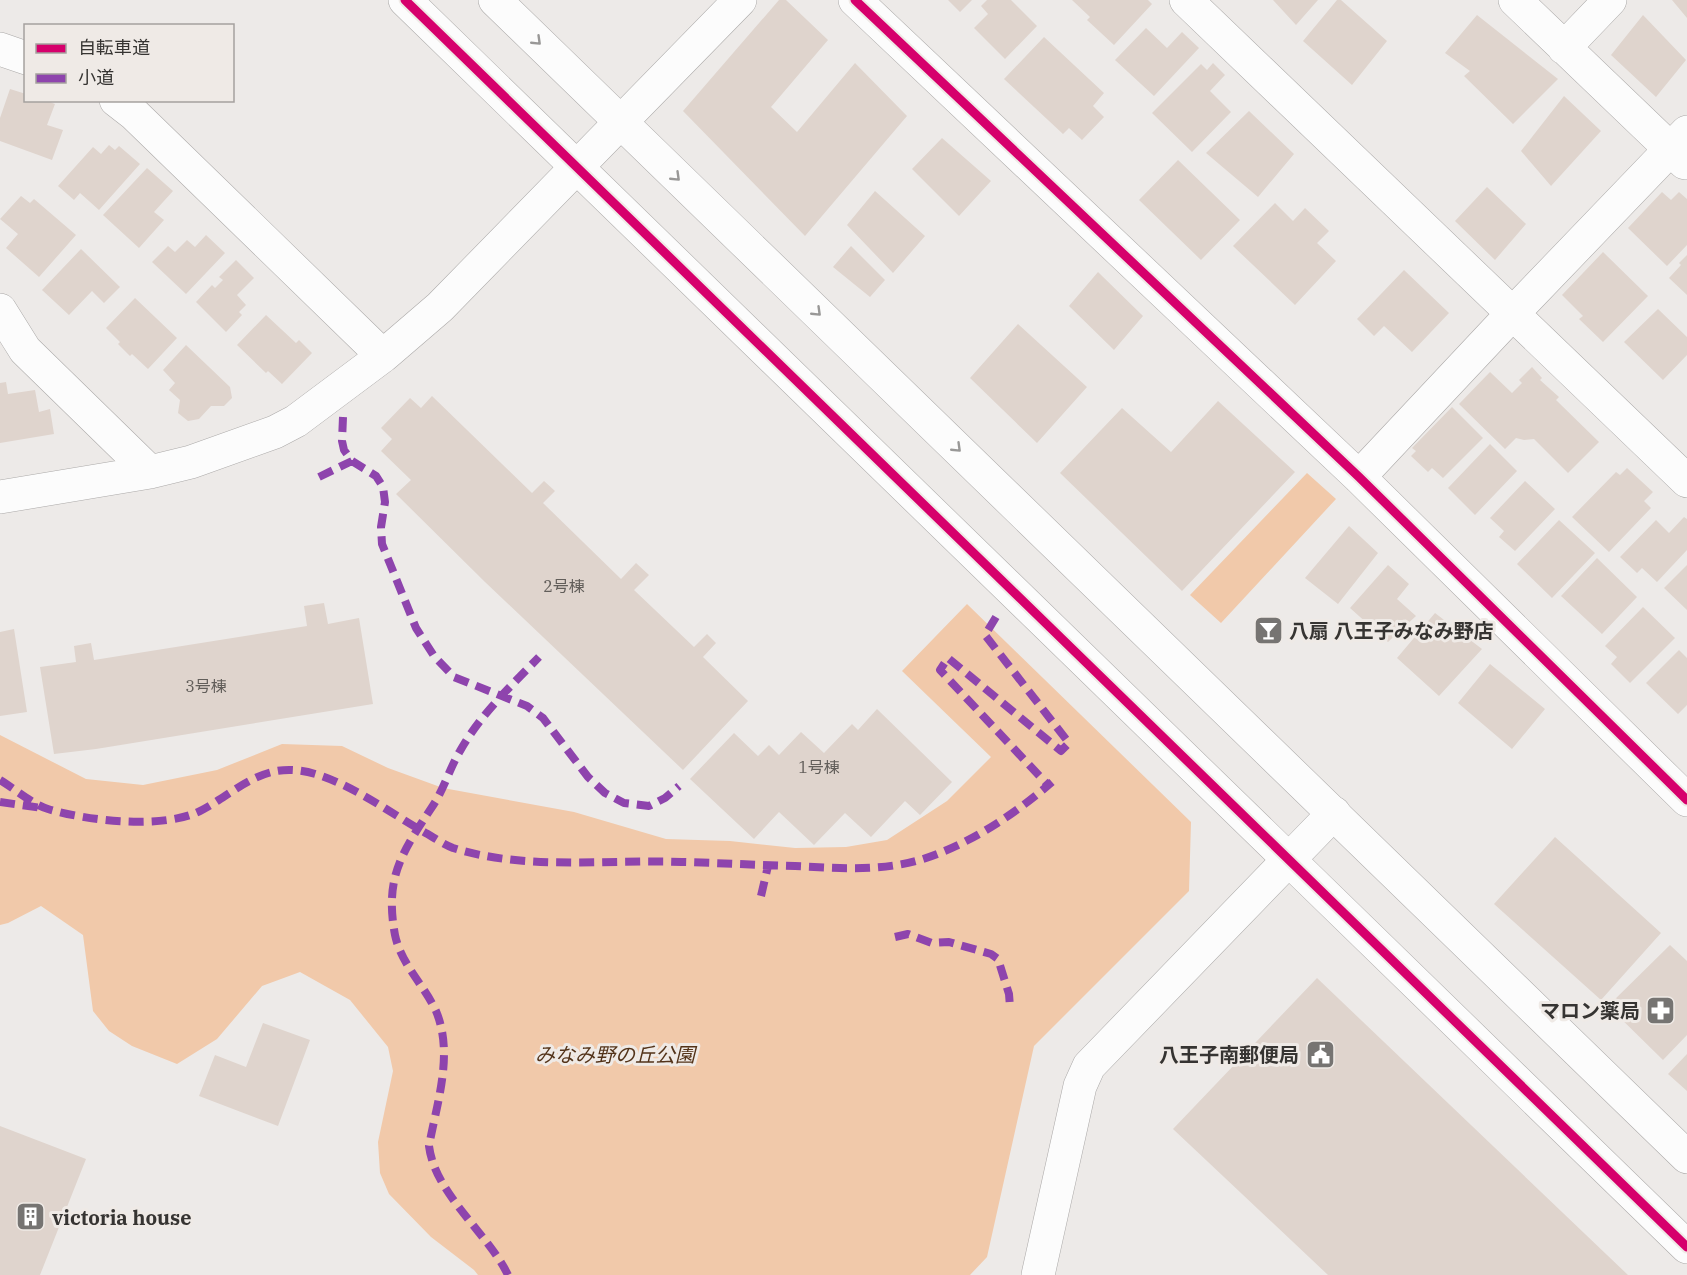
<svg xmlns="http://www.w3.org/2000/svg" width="1687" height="1275" font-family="'IBM Plex Serif','Noto Sans JP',serif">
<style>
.green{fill:#f1c9aa}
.building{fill:#dfd4cd}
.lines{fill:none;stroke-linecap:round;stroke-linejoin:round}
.minor-casing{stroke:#aba9a8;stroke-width:34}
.tertiary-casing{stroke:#aba9a8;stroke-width:34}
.minor{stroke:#fcfcfc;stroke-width:33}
.tertiary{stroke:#fcfcfc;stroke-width:33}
.quiet{stroke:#8e44ad;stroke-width:8;stroke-dasharray:15 8;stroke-linecap:butt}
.cycleway-casing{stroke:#efeae6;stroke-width:13}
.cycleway{stroke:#d6006c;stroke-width:9}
.oneway{stroke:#999897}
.labels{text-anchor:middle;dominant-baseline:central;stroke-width:6;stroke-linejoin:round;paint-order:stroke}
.number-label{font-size:16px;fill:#625e5a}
.poi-label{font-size:20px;font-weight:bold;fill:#363432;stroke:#efeae6;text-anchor:start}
.park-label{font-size:20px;font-style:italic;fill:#533319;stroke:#efeae6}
</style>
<rect width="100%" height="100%" fill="#edeae8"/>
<!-- green -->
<path class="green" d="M1307 473 1336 499 1221 623 1190 595Z
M967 604 1191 822 1189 891 1034 1046 987 1257 970 1275H478L474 1270 431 1237 389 1194 380 1173 378 1142 393 1071 388 1047 350 1000 300 972 262 986 217 1039 177 1064 132 1046 109 1031 93 1011 83 935 41 906 8 923 0 925V735L86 779 143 785 217 770 282 744 342 746 388 768 443 788 574 812 666 839 730 841 795 848 846 847 887 840 947 801 991 757 902 671Z"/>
<!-- building -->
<path class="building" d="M779 0H786L828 40 771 107 797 132 855 63 907 116 805 236 683 111Z
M948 0H972L960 12Z
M987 0H1011L1037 26 1005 59 974 28 988 14 981 6Z
M1072 0H1148L1152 4 1114 45 1087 20 1090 17Z
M1273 0H1318L1296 25Z
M1337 0H1341L1387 41 1352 85 1303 41Z
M1672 0H1687V18Z
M1477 15 1558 79 1513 124 1464 76 1470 71 1445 53Z
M1643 15 1686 60 1656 97 1611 55Z
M1146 28 1167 48 1182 32 1199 48 1154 96 1115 60Z
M1044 37 1104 93 1093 106 1104 117 1082 140 1069 128 1063 134 1004 79Z
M1213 63 1225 75 1210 91 1231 112 1192 152 1152 113 1201 64 1207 70Z
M10 89 26 94V100H44L55 104 47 125 63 130 52 160 0 141V118Z
M1564 96 1601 131 1551 186 1521 151Z
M1249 111 1294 154 1258 197 1206 153Z
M942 138 991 181 959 216 912 169Z
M109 145 115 150 119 146 140 164 99 210 80 193 74 200 58 186 93 147 101 154Z
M1178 160 1240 220 1201 260 1139 200Z
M147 168 173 191 154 212 164 220 139 248 103 215Z
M1487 187 1526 224 1495 260 1455 221Z
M875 191 925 236 893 273 847 225Z
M1662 192 1671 200 1679 192 1687 199V245L1667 266 1628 228Z
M21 196 30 203 34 199 76 235 39 277 6 248 18 234 0 219Z
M1275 203 1293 221 1305 208 1329 231 1317 243 1336 261 1295 305 1233 246Z
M206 235 225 253 186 294 152 262 168 246 175 252 187 240 195 247Z
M851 246 885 280 870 297 833 267Z
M81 249 120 287 104 303 92 291 69 315 42 290Z
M1603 252 1648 296 1603 342 1579 319 1583 316 1562 295Z
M1687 255V295L1669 278 1681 265 1679 263Z
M236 260 254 278 237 295 246 305 239 312 242 315 226 332 196 302 212 285 215 288 223 280 219 277Z
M1404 270 1449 313 1412 352 1384 326 1374 336 1357 319Z
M1098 272 1143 316 1114 350 1069 306Z
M135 298 177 338 148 369 132 354 130 356 118 344 120 342 106 328Z
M1658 309 1687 337V355L1663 380 1624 342Z
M266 315 296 343 299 340 312 353 282 384 268 371 266 373 237 345Z
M1018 324 1087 387 1037 443 970 378Z
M186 345 230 387 232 398 224 406H211L199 419 188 421 178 413 180 400 169 390 175 383 163 370Z
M1532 367 1542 378 1540 380 1559 397 1556 400 1599 442 1568 473 1534 439 1524 440 1516 438 1505 449 1459 404 1490 372 1512 393 1522 383 1519 380Z
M6 382 8 394 35 390 39 412 50 409 54 434 0 443V383Z
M432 396 532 493 544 481 555 491 543 503 621 579 636 563 649 575 634 590 694 647 707 634 716 643 703 657 748 701 683 770 485 582 396 494 411 480 381 451 392 439 381 428 410 398 421 408Z
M1218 401 1295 472 1182 591 1060 473 1122 408 1171 452Z
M1452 407 1483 438 1443 478 1432 468 1428 472 1411 456 1416 451 1412 448Z
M1490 444 1517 471 1475 515 1448 488Z
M1627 468 1653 492 1644 501 1651 508 1609 552 1572 517 1616 472 1620 475Z
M1525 481 1555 509 1515 551 1499 537 1504 531 1490 518Z
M1684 517 1687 519V550L1657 582 1642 568 1637 573 1620 557 1656 520 1669 533Z
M1559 520 1595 553 1552 598 1517 564Z
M1349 526 1378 553 1338 604 1305 578Z
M1597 558 1637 597 1602 634 1561 596Z
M1388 565 1409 584 1397 599 1416 616 1388 642 1350 608Z
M1687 565V610L1664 588Z
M324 603 328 624 359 618 373 704 96 749 54 754 40 667 76 662 74 646 91 643 94 660 307 626 304 606Z
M1643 607 1675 638 1630 683 1611 664 1617 657 1605 646Z
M1435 613 1482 649 1439 696 1397 658Z
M14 629 27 712 0 716V632Z
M1679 650 1687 658V705L1678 714 1646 683Z
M1490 664 1545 709 1512 749 1458 703Z
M877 709 952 782 920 815 905 801 871 837 845 813 814 845 779 812 754 839 690 779 734 733 758 756 769 745 779 755 801 732 824 753 852 724 858 730Z
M1555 837 1661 933 1601 1000 1494 904Z
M1670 945 1687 961V1035L1663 1060 1608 1006Z
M1317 978 1628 1275H1328L1173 1129Z
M263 1023 310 1040 278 1126 199 1096 215 1055 246 1067Z
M1687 1054V1091L1668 1074Z
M0 1126 86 1159 40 1275H0Z"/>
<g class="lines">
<defs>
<path id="minor" d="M855 0 1359 477 1687 800
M1186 0 1687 481
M1515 0 1685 163
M1564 48 1610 0
M0 49 26 58
M116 100 134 114 383 356
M0 310 25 350 150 472
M1359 477 1513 313 1687 132
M0 497 150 472 191 462 275 432 296 421 383 356 440 307 740 0
M1038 1275 1080 1086 1089 1066 1334 813"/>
<path id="tertiary" d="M405 0 1687 1247
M495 0 1687 1157"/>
</defs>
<!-- minor casing -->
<use href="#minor" class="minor-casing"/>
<!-- tertiary casing -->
<use href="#tertiary" class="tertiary-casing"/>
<!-- minor -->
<use href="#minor" class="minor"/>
<!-- tertiary -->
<use href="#tertiary" class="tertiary"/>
<!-- quiet -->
<path class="quiet" d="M343 417 342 441 344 450 352 461 376 476 383 487 385 502 381 527 382 544 416 628 434 656 454 677 527 706 543 718 588 777 605 793 624 803 649 806 665 798 679 786
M319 477 352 461
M996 617 985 635 1069 743 1061 751 948 658 940 670 1048 785
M0 780C15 789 32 804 48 809 88 821 165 830 202 810 232 794 257 768 293 770 335 772 387 811 424 832 433 837 443 844 453 848 527 871 607 859 682 862 720 863 757 865 795 866 837 868 881 872 923 859 970 844 1015 814 1052 782
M0 802 42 808
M761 896 768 866
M895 937 908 934 932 943 949 942 991 954 998 959 1009 994 1010 1007
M508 1275C487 1232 435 1194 429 1146 437 1102 454 1054 436 1011 424 985 401 964 395 935 384 876 403 851 434 804 444 788 450 768 460 751 480 715 511 686 539 657"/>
<defs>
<path id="cycleway" d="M405 0 1687 1247
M855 0 1359 477 1687 800"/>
</defs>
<!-- cycleway casing -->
<use href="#cycleway" class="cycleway-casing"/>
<!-- cycleway -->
<use href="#cycleway" class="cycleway"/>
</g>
<!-- one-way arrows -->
<defs><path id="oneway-chevron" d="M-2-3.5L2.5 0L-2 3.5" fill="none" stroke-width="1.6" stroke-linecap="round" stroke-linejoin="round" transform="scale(1.5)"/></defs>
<g class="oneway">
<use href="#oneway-chevron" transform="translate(537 41) rotate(44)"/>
<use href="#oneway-chevron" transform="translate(676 177) rotate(44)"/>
<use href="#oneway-chevron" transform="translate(817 312) rotate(44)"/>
<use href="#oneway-chevron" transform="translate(957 448) rotate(44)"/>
</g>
<!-- icons -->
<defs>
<symbol id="bar-square" viewBox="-11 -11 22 22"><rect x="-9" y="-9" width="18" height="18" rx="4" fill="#767472" stroke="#efeae6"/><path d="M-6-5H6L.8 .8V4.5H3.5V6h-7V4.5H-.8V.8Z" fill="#fff"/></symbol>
<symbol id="pharmacy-square" viewBox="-11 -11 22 22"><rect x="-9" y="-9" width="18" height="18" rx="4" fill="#767472" stroke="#efeae6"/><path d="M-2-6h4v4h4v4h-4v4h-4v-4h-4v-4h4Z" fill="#fff"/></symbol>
<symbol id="civic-square" viewBox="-11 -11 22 22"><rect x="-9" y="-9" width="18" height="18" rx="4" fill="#767472" stroke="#efeae6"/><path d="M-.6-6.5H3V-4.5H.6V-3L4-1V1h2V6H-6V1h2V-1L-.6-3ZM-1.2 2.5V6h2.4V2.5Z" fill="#fff"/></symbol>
<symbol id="building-square" viewBox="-11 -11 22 22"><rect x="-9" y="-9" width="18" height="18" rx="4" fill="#767472" stroke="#efeae6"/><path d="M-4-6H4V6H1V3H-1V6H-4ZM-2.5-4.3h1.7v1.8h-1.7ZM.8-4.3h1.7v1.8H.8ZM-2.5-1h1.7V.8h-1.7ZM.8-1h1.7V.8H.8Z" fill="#fff"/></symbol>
</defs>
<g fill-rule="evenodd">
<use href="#bar-square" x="1252" y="614" width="33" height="33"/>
<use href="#pharmacy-square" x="1644" y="994" width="33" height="33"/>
<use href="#civic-square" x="1304" y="1038" width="33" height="33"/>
<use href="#building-square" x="14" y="1200" width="33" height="33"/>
</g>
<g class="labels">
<!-- number labels -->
<g class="number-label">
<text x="564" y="586">2号棟</text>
<text x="206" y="686">3号棟</text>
<text x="819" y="767">1号棟</text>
</g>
<!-- poi labels -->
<g class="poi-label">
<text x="1289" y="630">八扇 八王子みなみ野店</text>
<text x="1640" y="1010" text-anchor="end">マロン薬局</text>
<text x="1299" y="1054" text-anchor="end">八王子南郵便局</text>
<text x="52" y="1217">victoria house</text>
</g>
<!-- park labels -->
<g class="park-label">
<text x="615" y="1054">みなみ野の丘公園</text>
</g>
</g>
<!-- legend -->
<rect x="24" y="24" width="210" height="78" fill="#efeae6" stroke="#a5a19e" stroke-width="1.5"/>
<rect x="36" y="44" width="30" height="9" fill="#d6006c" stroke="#a5a19e" stroke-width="1.5"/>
<text x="78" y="54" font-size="18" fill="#363432">自転車道</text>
<rect x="36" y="74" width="30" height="9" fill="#8e44ad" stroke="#a5a19e" stroke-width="1.5"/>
<text x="78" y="84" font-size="18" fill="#363432">小道</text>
</svg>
